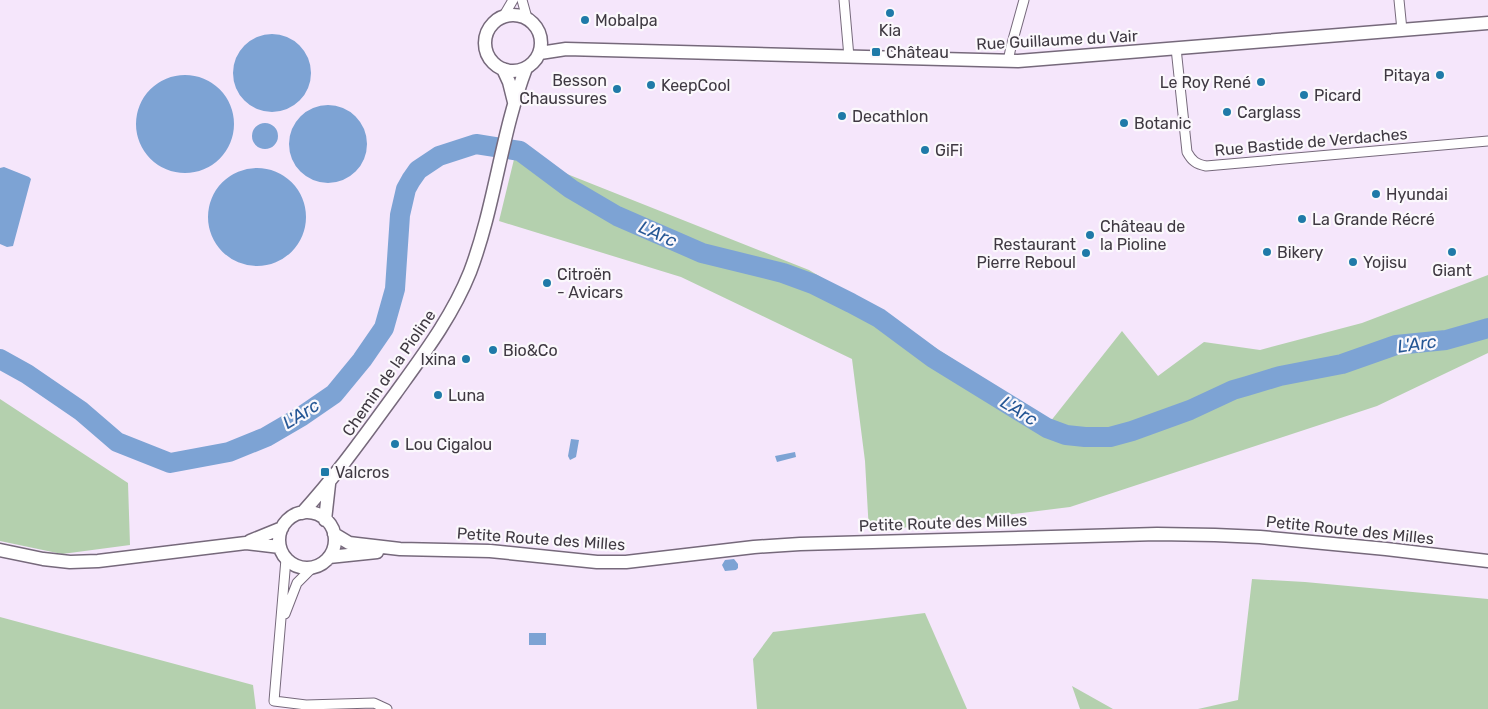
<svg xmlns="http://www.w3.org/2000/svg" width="1488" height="709" font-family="Rubik,sans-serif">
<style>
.green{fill:#b4d0ae}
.water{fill:#7da3d4}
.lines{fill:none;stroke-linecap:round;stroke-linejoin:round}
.river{stroke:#7da3d4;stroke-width:20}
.street-casing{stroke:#76697b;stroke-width:11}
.secondary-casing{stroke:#76697b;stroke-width:15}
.street{stroke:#fff;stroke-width:9}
.secondary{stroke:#fff;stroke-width:12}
.poi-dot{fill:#1f7aa8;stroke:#fbf8fc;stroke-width:2}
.labels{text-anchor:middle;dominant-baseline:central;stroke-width:4.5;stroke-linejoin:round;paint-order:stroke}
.poi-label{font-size:16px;fill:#3f3942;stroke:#fbf8fc;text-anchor:start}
.street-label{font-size:16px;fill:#3f3942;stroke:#fbf8fc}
.water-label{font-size:18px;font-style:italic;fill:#265795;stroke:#fbf8fc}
</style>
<rect width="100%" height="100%" fill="#f5e6fb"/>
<!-- green -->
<path class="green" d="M517 147 567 174 809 270 891 319 1050 422 1122 331 1158 376 1204 342 1260 350 1362 323 1488 275V353L1377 406 1070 507 869 532 865 461 852 359 681 277 499 221Z
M0 399 128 483 130 545 62 554 0 541Z
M1252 579 1305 582 1488 599V709H1198L1238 700Z
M925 613 967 709H757L753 659 773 632Z
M0 617 253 685 256 709H0Z
M1072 686 1113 709H1080Z"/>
<!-- water -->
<path class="water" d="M233 73a39 39 0 1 1 78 0a39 39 0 1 1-78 0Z
M136 124a49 49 0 1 1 98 0a49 49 0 1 1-98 0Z
M289 144a39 39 0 1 1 78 0a39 39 0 1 1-78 0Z
M252 136a13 13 0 1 1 26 0a13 13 0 1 1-26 0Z
M4 167 29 177 31 179 13 246 7 247 0 244V168Z
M208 217a49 49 0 1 1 98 0a49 49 0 1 1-98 0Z
M571 439 579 440 576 457 570 460 568 456Z
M795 452 796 457 777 462 775 456Z
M734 559 738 564V568L736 570 725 571 722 565 725 560Z
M529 633H546V645H529Z"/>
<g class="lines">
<!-- river -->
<path class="river" d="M0 359 27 374 81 411 117 442 170 463 229 452 266 437 302 416 334 394 362 360 384 328 395 289 400 215 406 189 411 180 418 170 439 156 476 144 520 151 571 189 617 216 702 253 783 273 813 284 851 303 879 318 933 358 1047 428 1066 435 1085 437H1110L1132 431 1190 410 1233 390 1247 386 1280 376 1342 364 1396 345 1446 340 1488 328"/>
<defs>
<path id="street" d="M522 0 527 18
M844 0 849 57
M1399 0 1402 30
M503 17 513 0
M1176 48 1187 152C1192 161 1196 164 1206 166L1488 141
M1008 61 1011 47 1024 0
M286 559 274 701 306 705 374 703 387 709
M285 614 297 583 312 568"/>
<path id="secondary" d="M485 43a28 28 0 1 1 56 0a28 28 0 1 1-56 0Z
M540 53 566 49 1018 61 1488 23
M503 69 509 82 514 102
M279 540a28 28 0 1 1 56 0a28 28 0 1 1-56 0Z
M302 513C336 476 365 435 395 394 423 355 452 317 470 272 495 206 501 134 526 68
M325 520 329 484
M334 534 349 543 357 544 400 549 490 551 597 562H626L754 547 800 544 1157 534 1215 535 1260 537 1386 549 1488 561
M250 541 282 528
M0 550 43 559 70 562 98 561 246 543 280 547
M329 557 377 552"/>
</defs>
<!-- street casing -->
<use href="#street" class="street-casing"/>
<!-- secondary casing -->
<use href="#secondary" class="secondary-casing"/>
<!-- street -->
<use href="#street" class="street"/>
<!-- secondary -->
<use href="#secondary" class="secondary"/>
</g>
<!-- markers -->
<g class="poi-dot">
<circle cx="890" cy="13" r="5"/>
<circle cx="585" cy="20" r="5"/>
<rect x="871" y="47" width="10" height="10" rx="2.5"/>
<circle cx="1440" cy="75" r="5"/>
<circle cx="1261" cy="82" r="5"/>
<circle cx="651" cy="85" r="5"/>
<circle cx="617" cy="89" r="5"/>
<circle cx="1304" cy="95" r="5"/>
<circle cx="1227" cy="112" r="5"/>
<circle cx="842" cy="116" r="5"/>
<circle cx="1124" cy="123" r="5"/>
<circle cx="925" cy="150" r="5"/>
<circle cx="1376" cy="194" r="5"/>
<circle cx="1302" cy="219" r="5"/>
<circle cx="1090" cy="235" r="5"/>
<circle cx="1267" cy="252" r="5"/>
<circle cx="1452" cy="252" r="5"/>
<circle cx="1086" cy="253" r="5"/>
<circle cx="1353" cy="262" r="5"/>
<circle cx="547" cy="283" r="5"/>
<circle cx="493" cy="350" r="5"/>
<circle cx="466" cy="359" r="5"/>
<circle cx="438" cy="395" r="5"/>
<circle cx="395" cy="444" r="5"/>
<rect x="320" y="467" width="10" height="10" rx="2.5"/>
</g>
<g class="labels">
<!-- poi labels -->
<g class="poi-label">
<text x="595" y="20">Mobalpa</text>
<text x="890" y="30" text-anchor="middle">Kia</text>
<text x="886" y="52">Château</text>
<text x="1430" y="75" text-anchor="end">Pitaya</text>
<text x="607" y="80" text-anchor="end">Besson<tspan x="607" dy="18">Chaussures</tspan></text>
<text x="1251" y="82" text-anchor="end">Le Roy René</text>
<text x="661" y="85">KeepCool</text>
<text x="1314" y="95">Picard</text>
<text x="1237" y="112">Carglass</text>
<text x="852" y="116">Decathlon</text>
<text x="1134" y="123">Botanic</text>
<text x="935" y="150">GiFi</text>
<text x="1386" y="194">Hyundai</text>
<text x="1312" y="219">La Grande Récré</text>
<text x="1100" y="226">Château de<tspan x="1100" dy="18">la Pioline</tspan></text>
<text x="1076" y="244" text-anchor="end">Restaurant<tspan x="1076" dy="18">Pierre Reboul</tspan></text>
<text x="1277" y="252">Bikery</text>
<text x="1363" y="262">Yojisu</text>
<text x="1452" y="270" text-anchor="middle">Giant</text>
<text x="557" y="274">Citroën<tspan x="557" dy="18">- Avicars</tspan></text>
<text x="503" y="350">Bio&amp;Co</text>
<text x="456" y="359" text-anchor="end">Ixina</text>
<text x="448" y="395">Luna</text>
<text x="405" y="444">Lou Cigalou</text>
<text x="335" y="472">Valcros</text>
</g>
<!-- street labels -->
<g class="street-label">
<text transform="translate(1057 40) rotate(-3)">Rue Guillaume du Vair</text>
<text transform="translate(1311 142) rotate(-5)">Rue Bastide de Verdaches</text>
<text transform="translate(389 373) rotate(-55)">Chemin de la Pioline</text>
<text transform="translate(943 523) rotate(-2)">Petite Route des Milles</text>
<text transform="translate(1350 530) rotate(6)">Petite Route des Milles</text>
<text transform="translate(541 539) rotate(4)">Petite Route des Milles</text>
</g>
<!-- water labels -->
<g class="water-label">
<text transform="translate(658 234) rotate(24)">L'Arc</text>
<text transform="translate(1417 344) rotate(-8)">L'Arc</text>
<text transform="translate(1019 411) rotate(32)">L'Arc</text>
<text transform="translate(301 414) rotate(-32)">L'Arc</text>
</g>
</g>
</svg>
